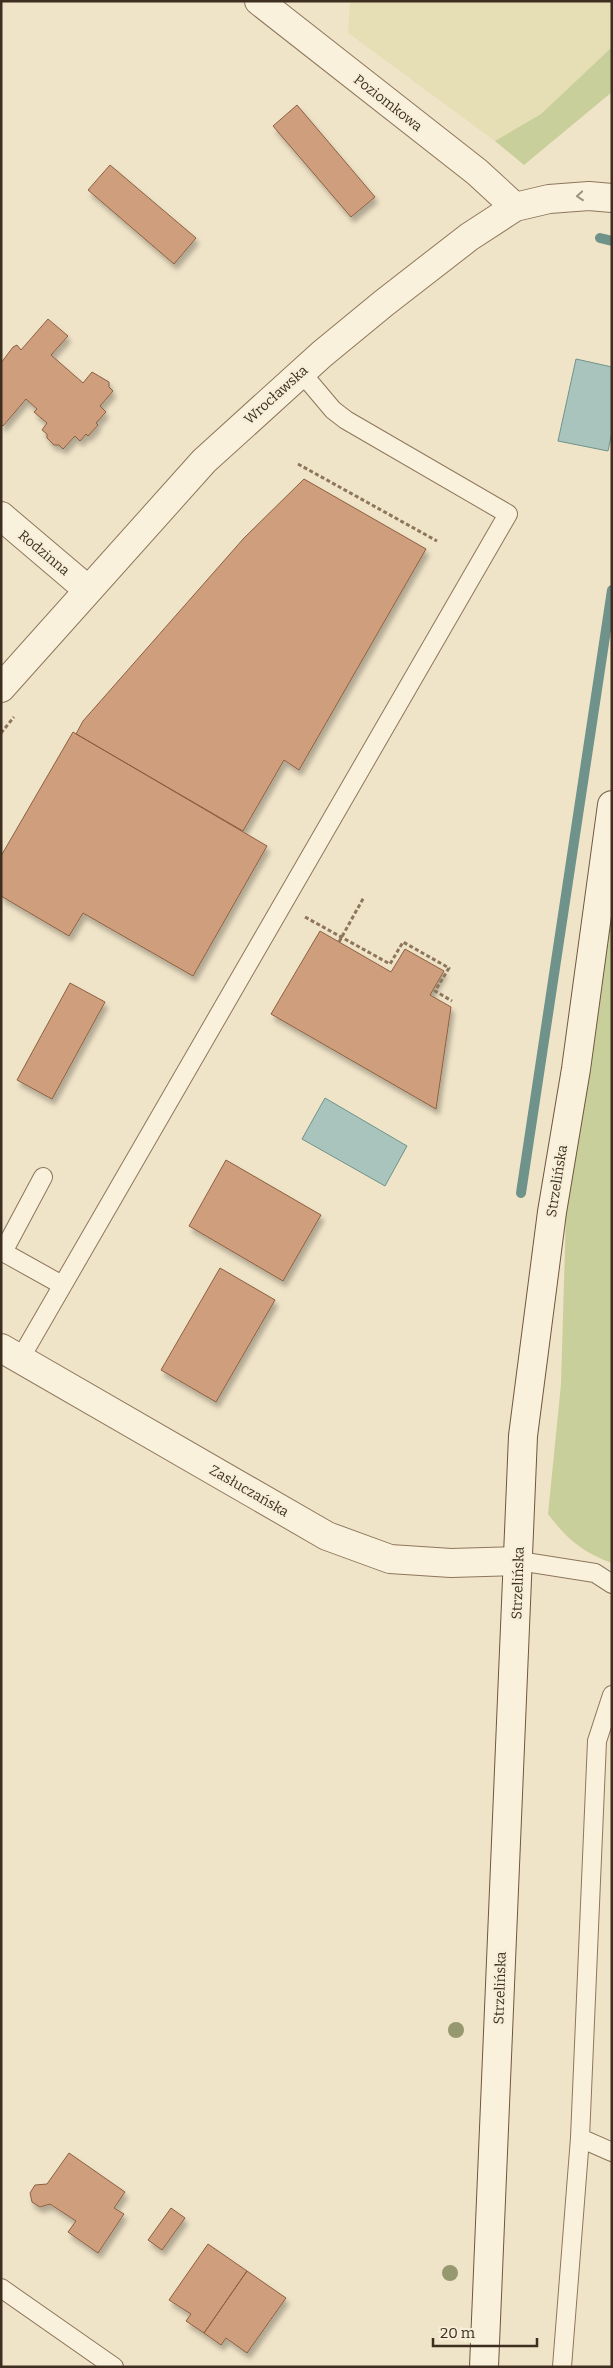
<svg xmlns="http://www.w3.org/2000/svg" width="613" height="2368" font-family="Bitter,serif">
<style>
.farmland{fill:#e6deb5}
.green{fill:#c9cf9b}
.water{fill:#a9c4bc;stroke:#6f938a}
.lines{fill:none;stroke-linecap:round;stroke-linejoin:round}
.stream{stroke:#6f938a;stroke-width:10}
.building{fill:#cf9f7d;stroke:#8d5f41;filter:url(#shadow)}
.lane-casing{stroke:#8d765c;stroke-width:20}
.street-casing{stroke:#8d765c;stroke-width:30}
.secondary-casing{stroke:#6f573f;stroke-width:30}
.path{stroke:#8d765c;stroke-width:3;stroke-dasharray:4 2.5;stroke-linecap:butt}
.lane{stroke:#faf1dc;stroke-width:18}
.street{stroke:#faf1dc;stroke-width:28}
.secondary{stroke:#faf1dc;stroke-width:28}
.tree{fill:#96986f}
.oneway{stroke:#9c907e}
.labels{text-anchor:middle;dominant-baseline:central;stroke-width:4.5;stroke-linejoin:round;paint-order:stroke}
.street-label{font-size:14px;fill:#3d2e20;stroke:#f7eed8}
</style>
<defs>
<filter id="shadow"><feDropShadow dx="3" dy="5.5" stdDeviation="2.5" flood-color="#0004"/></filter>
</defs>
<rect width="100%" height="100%" fill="#f0e4c8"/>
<!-- farmland -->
<path class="farmland" d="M350 1H612V47L541 114 495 141 348 33Z"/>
<!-- green -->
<path class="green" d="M612 47V92L524 165 495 141 541 114Z
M612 908V1563C582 1552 567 1539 548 1514L561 1384 566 1213Z"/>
<!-- water -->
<path class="water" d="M576 359 612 367V432L608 451 558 441Z
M325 1098 407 1146 385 1186 302 1139Z"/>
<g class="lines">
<!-- stream -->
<path class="stream" d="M600 238 612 241
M521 1193 612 590"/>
</g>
<!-- building -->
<path class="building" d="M297 105 375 197 351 217 273 126Z
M110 165 196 238 174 264 88 190Z
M48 319 68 336 51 355 83 383 92 372 109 382V387L113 391 100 406 106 412 96 423 98 425 88 436 86 434 80 441 75 436 63 449 59 445H54L47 438V434L42 430 47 423 34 412 37 409 26 399 3 426 1 425V363L13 347 17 345 21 350Z
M304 479 426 549 299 770 284 760 243 831 76 734 83 721 244 538Z
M73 732 267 846 193 976 83 913 69 936 1 896V856Z
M320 931 391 972 405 949 444 971 430 995 451 1007 436 1109 271 1014Z
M70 983 105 1002 52 1099 17 1080Z
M226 1160 321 1215 283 1281 189 1226Z
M220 1268 275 1300 216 1402 161 1370Z
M69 2153 125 2192 114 2208 124 2214 98 2253 68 2232 76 2221 50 2204 40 2207 32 2202 30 2193 35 2185 47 2184Z
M171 2208 185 2218 162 2250 148 2240Z
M208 2244 247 2271 204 2333 186 2321 191 2314 169 2300Z
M247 2271 286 2298 247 2353 226 2338 221 2345 204 2333Z"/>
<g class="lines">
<defs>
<path id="lane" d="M1 1250 3 1252 43 1177
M3 1252 62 1285
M20 1359 508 514 346 420 333 410 301 372
M519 1561 595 1573 612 1584
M580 2138 612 2152
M1 2288 114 2367
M562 2367 580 2138 597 1741 612 1695"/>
<path id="street" d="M259 1 477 172 515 207
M1 516 87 589
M1 688 204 461 322 354 384 303 469 237 515 207 549 199 589 196 612 198
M1 1348 327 1536 390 1559 451 1563 519 1561"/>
<path id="secondary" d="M484 2367 523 1436 552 1212 576 1069 612 805"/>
</defs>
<!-- lane casing -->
<use href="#lane" class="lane-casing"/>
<!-- street casing -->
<use href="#street" class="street-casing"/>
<!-- secondary casing -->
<use href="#secondary" class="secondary-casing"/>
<!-- path -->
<path class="path" d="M298 464 437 541
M1 733 14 717
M305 917 390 964 403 942 449 968 435 991 452 1001
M339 942 364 897"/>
<!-- lane -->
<use href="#lane" class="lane"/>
<!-- street -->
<use href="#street" class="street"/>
<!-- secondary -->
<use href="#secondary" class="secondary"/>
</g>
<!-- trees -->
<g class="tree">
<circle cx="456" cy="2030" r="8"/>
<circle cx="450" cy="2273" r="8"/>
</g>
<!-- one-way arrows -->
<defs><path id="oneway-chevron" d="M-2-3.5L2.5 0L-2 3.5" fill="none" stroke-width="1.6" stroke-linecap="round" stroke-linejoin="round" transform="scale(1.25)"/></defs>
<use class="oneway" href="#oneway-chevron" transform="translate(580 196) rotate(175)"/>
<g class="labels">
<!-- street labels -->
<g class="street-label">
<text transform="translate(388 103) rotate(38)">Poziomkowa</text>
<text transform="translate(276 395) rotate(-42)">Wrocławska</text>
<text transform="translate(44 553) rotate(40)">Rodzinna</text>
<text transform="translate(557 1181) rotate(-81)">Strzelińska</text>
<text transform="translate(249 1491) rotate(30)">Zasłuczańska</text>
<text transform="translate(518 1583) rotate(-88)">Strzelińska</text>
<text transform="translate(500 1988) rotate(-88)">Strzelińska</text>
</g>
</g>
<!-- border -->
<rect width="613" height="2368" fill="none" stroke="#3d2e20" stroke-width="5"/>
<!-- scale -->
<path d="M433 2338v8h104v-8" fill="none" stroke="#3d2e20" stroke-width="2.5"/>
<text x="440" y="2338" font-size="15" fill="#3d2e20" stroke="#f7eed8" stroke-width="4" paint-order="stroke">20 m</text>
</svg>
